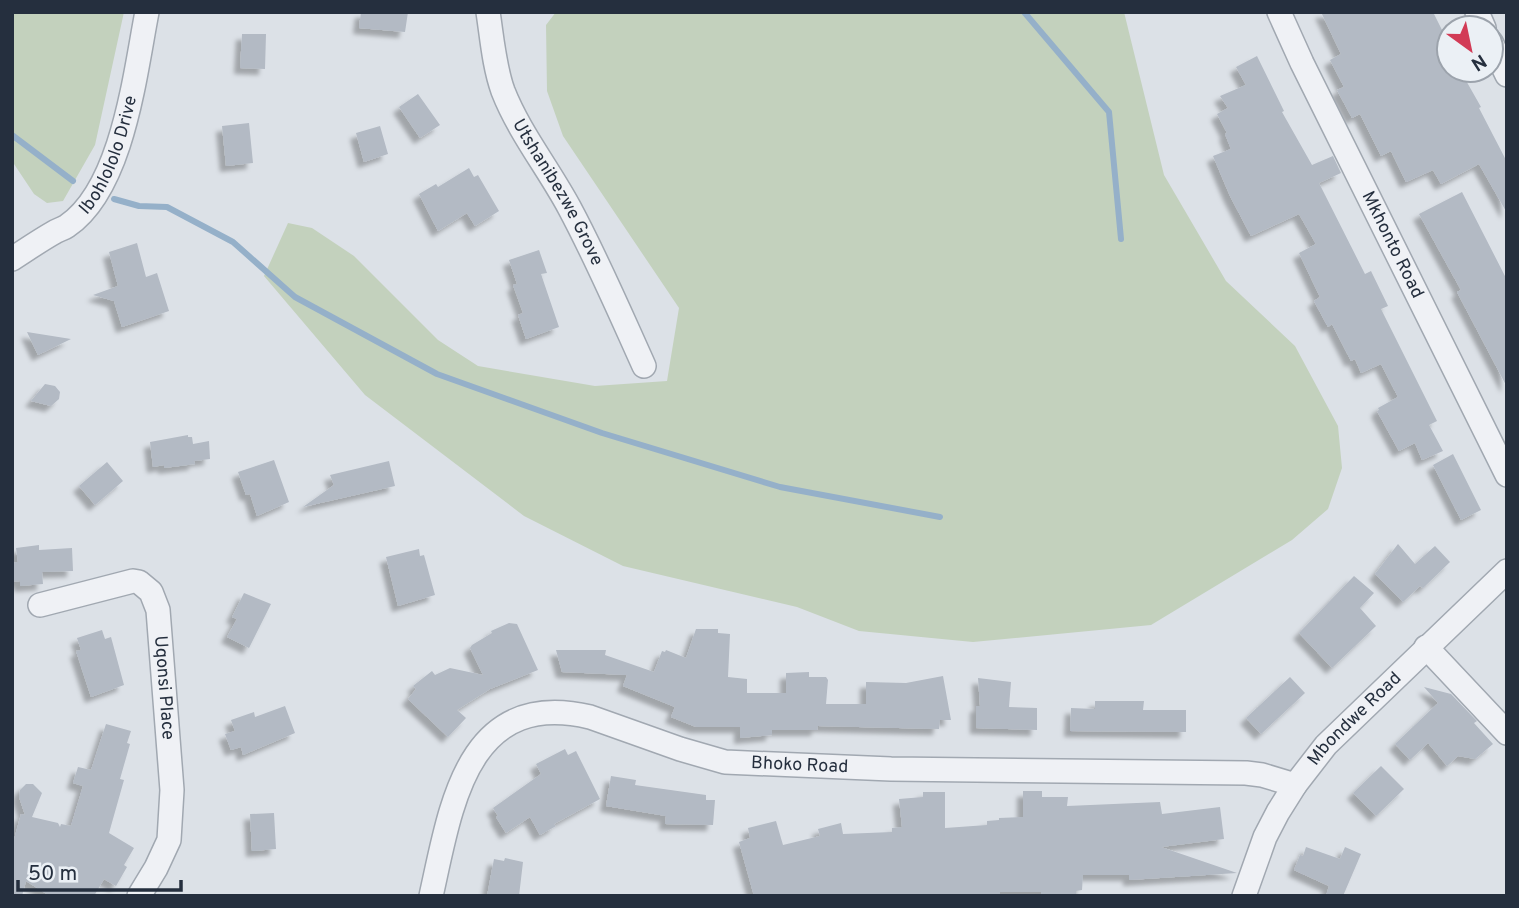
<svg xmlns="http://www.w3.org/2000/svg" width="1519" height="908" font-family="Overpass,sans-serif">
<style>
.green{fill:#c3d1bd}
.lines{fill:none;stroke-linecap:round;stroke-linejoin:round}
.stream{stroke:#95b0c9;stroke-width:6}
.building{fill:#b3bac4;filter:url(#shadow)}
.minor-casing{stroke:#a1a8b1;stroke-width:26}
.minor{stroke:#eff1f5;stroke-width:23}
.labels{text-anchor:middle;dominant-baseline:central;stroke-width:5;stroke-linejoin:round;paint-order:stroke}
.street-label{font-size:18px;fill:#252f3e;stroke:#ebf0f5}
</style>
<defs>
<filter id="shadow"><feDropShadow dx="-6" dy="6" stdDeviation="2" flood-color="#0004"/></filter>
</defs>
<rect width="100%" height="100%" fill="#dce1e7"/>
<!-- green -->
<path class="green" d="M12 12H124L95 145 63 201 47 203 34 194 12 161Z
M556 12H1124L1164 175 1226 281 1295 346 1338 426 1342 468 1328 509 1292 540 1151 625 973 642 859 631 797 607 623 566 524 516 365 395 264 276 288 223 312 228 354 256 438 340 478 366 595 386 667 381 679 308 563 136 547 91 546 25Z"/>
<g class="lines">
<!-- stream -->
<path class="stream" d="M1024 12 1109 112 1121 239
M12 135 73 181
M114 199 139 206 167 207 233 242 295 297 437 374 602 433 780 487 940 517"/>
</g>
<!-- building -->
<path class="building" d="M361 12H408L405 32 359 28Z
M1321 12H1433L1449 44V70H1460L1481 107 1479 108 1507 162V213L1479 164 1441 184 1433 170 1406 182 1391 151 1381 156 1360 114 1352 118 1337 90 1344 87 1330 60 1341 54Z
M242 34H266L265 69 240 68Z
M1257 56 1284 111 1282 112 1312 165 1333 156 1341 173 1319 183 1365 274 1371 271 1388 306 1381 309 1437 421 1429 425 1443 451 1422 460 1415 443 1399 451 1377 411 1379 410 1378 408 1398 397 1381 364 1361 373 1355 359 1351 361 1332 324 1328 327 1314 301 1320 297 1299 253 1316 244 1299 214 1251 236 1230 196 1213 156 1231 149 1225 134 1227 133 1217 114 1228 108 1220 96 1246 85 1236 67Z
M418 94 440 125 420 138 399 107Z
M249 123 253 163 226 166 222 126Z
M380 126 388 154 364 162 356 133Z
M469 168 474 177 478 175 499 211 475 226 467 213 438 231 419 194 436 184 438 187Z
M1462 192 1507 280V387L1457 292 1461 290 1419 214Z
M137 243 146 277 157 273 169 311 122 327 114 301 93 295 118 286 109 252Z
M539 250 547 273 541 274 559 327 526 339 518 315 523 313 513 285 517 284 509 260Z
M27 332 71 339 38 355Z
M45 384 55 386 60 392 59 399 51 406 31 401Z
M188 435V437H192L193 444 209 441 210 459 194 461 195 464 164 468V465L153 467 150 442Z
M1453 454 1481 510 1461 520 1433 465Z
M274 460 289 502 257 516 250 494 246 495 238 472Z
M389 461 395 486 303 507 334 485 330 475Z
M107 462 123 481 95 505 79 486Z
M1398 544 1415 564 1435 546 1450 562 1423 588 1420 586 1403 602 1375 574Z
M39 545V550L72 548 73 571 42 572 43 584 20 586V581L12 582V563L18 562 16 548Z
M419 549 420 556 424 555 435 595 398 606 386 557Z
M1354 576 1374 593 1360 608 1376 626 1332 668 1299 633Z
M244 593 271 604 249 648 227 637 237 619 232 617Z
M509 623 517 624 538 670 490 689 457 710 466 718 448 737 408 699 416 689 413 686 432 671 435 675 450 668 483 675 470 648 472 645 492 633 491 631Z
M696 629H718V633L730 634 728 677 747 679V693H786V673L809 672V677H826L828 680 826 704H866V682L906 683 943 676 951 720H940L939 729 818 726 817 730H772V735L740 738V727H696L671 717 675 707 623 686 627 675 562 672 556 650H606L605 655 654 672 662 651 665 652 666 650 686 658Z
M102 630 105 639 111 637 124 685 91 697 76 651 81 650 77 638Z
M1290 677 1305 693 1261 734 1246 718Z
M978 678 1011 682 1009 707 1037 708V730L976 728V706H980Z
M1424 687 1451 694 1477 721 1474 723 1493 744 1475 759 1458 756 1447 766 1428 743 1410 760 1395 744 1438 703Z
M1095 701H1144L1143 710H1186V732L1070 731 1071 708 1095 709Z
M285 706 295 733 243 755 241 747 231 750 225 734 235 731 231 720 254 712 255 717Z
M106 724 131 731 127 743 130 744 120 779 124 780 109 833 134 848 124 865 127 867 116 886 104 879 94 896H50L26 881 22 896H12V847L21 814 25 815 19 797 20 790 26 784H33L42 793 32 817 58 823 60 827 61 824 71 826 83 786 73 783 78 767 91 770Z
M565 749 568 755 576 751 600 799 554 824 556 826 540 835 530 817 506 833 496 817 498 816 493 808 541 774 536 764Z
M1381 766 1404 789 1376 816 1353 793Z
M611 776 636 780 635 785 706 795V800H715L713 825 665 824 666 816 606 806Z
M1023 791H1042V797H1068L1067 806 1160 802 1162 814 1220 807 1224 839 1161 847 1237 873 1129 880V875H1083L1082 890 1076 891V896H1041V892H1000V896H754L739 842 750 838 748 828 776 821 783 845 820 836 818 829 841 823 843 834 892 832V828L902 827 899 799 923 797V792H945V828L987 825V821L999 820V818L1023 817Z
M274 813 276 849 252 851 250 814Z
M1306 847 1340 859 1345 847 1361 854 1343 896H1326L1329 886 1294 870 1300 855 1303 856Z
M505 858 523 862 519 896H487L494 859 504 861Z"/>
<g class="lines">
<defs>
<g id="minor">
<path id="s1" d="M488 12C492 38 494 66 503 91 519 132 548 168 569 207 597 259 620 313 644 366"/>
<path id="s2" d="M1279 12 1302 63 1507 475"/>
<path d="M1477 12 1484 28"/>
<path d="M1491 42 1507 75"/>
<path id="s3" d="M12 259C26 250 39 241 53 233 57 230 63 229 67 226 123 188 135 73 147 12"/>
<path id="s4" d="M40 605 133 581 139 582 151 592 158 610 172 790 169 840 156 868 139 896"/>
<path d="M1426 647 1507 733"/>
<path id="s5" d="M431 896C451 807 466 688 590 717L680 749 725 762 891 769 1246 773 1262 775 1295 785"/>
<path id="s6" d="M1244 896 1265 837 1278 812 1295 785 1326 745 1507 571"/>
</g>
</defs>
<!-- minor casing -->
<use href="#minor" class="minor-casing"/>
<!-- minor -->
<use href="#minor" class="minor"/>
</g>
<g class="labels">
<!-- street labels -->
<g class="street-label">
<text stroke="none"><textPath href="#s3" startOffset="149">Ibohlololo Drive</textPath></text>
<text stroke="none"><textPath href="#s1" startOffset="196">Utshanibezwe Grove</textPath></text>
<text stroke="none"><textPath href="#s2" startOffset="259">Mkhonto Road</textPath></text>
<text stroke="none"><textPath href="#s4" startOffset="215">Uqonsi Place</textPath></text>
<text stroke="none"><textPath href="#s6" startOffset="212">Mbondwe Road</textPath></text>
<text stroke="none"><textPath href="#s5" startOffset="495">Bhoko Road</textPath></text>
</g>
</g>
<!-- border -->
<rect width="1519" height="908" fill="none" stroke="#252f3e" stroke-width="28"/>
<!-- north arrow -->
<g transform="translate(1470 49) rotate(147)"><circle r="33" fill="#ebf0f5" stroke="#9ca3ac" stroke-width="2"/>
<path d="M0-5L12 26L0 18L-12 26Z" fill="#d23b56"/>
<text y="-10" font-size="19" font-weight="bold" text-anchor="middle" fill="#252f3e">N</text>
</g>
<!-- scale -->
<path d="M18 880v10h163v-10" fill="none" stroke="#252f3e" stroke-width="3.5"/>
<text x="28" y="880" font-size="21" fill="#252f3e" stroke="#ebf0f5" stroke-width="5" paint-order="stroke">50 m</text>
</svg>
